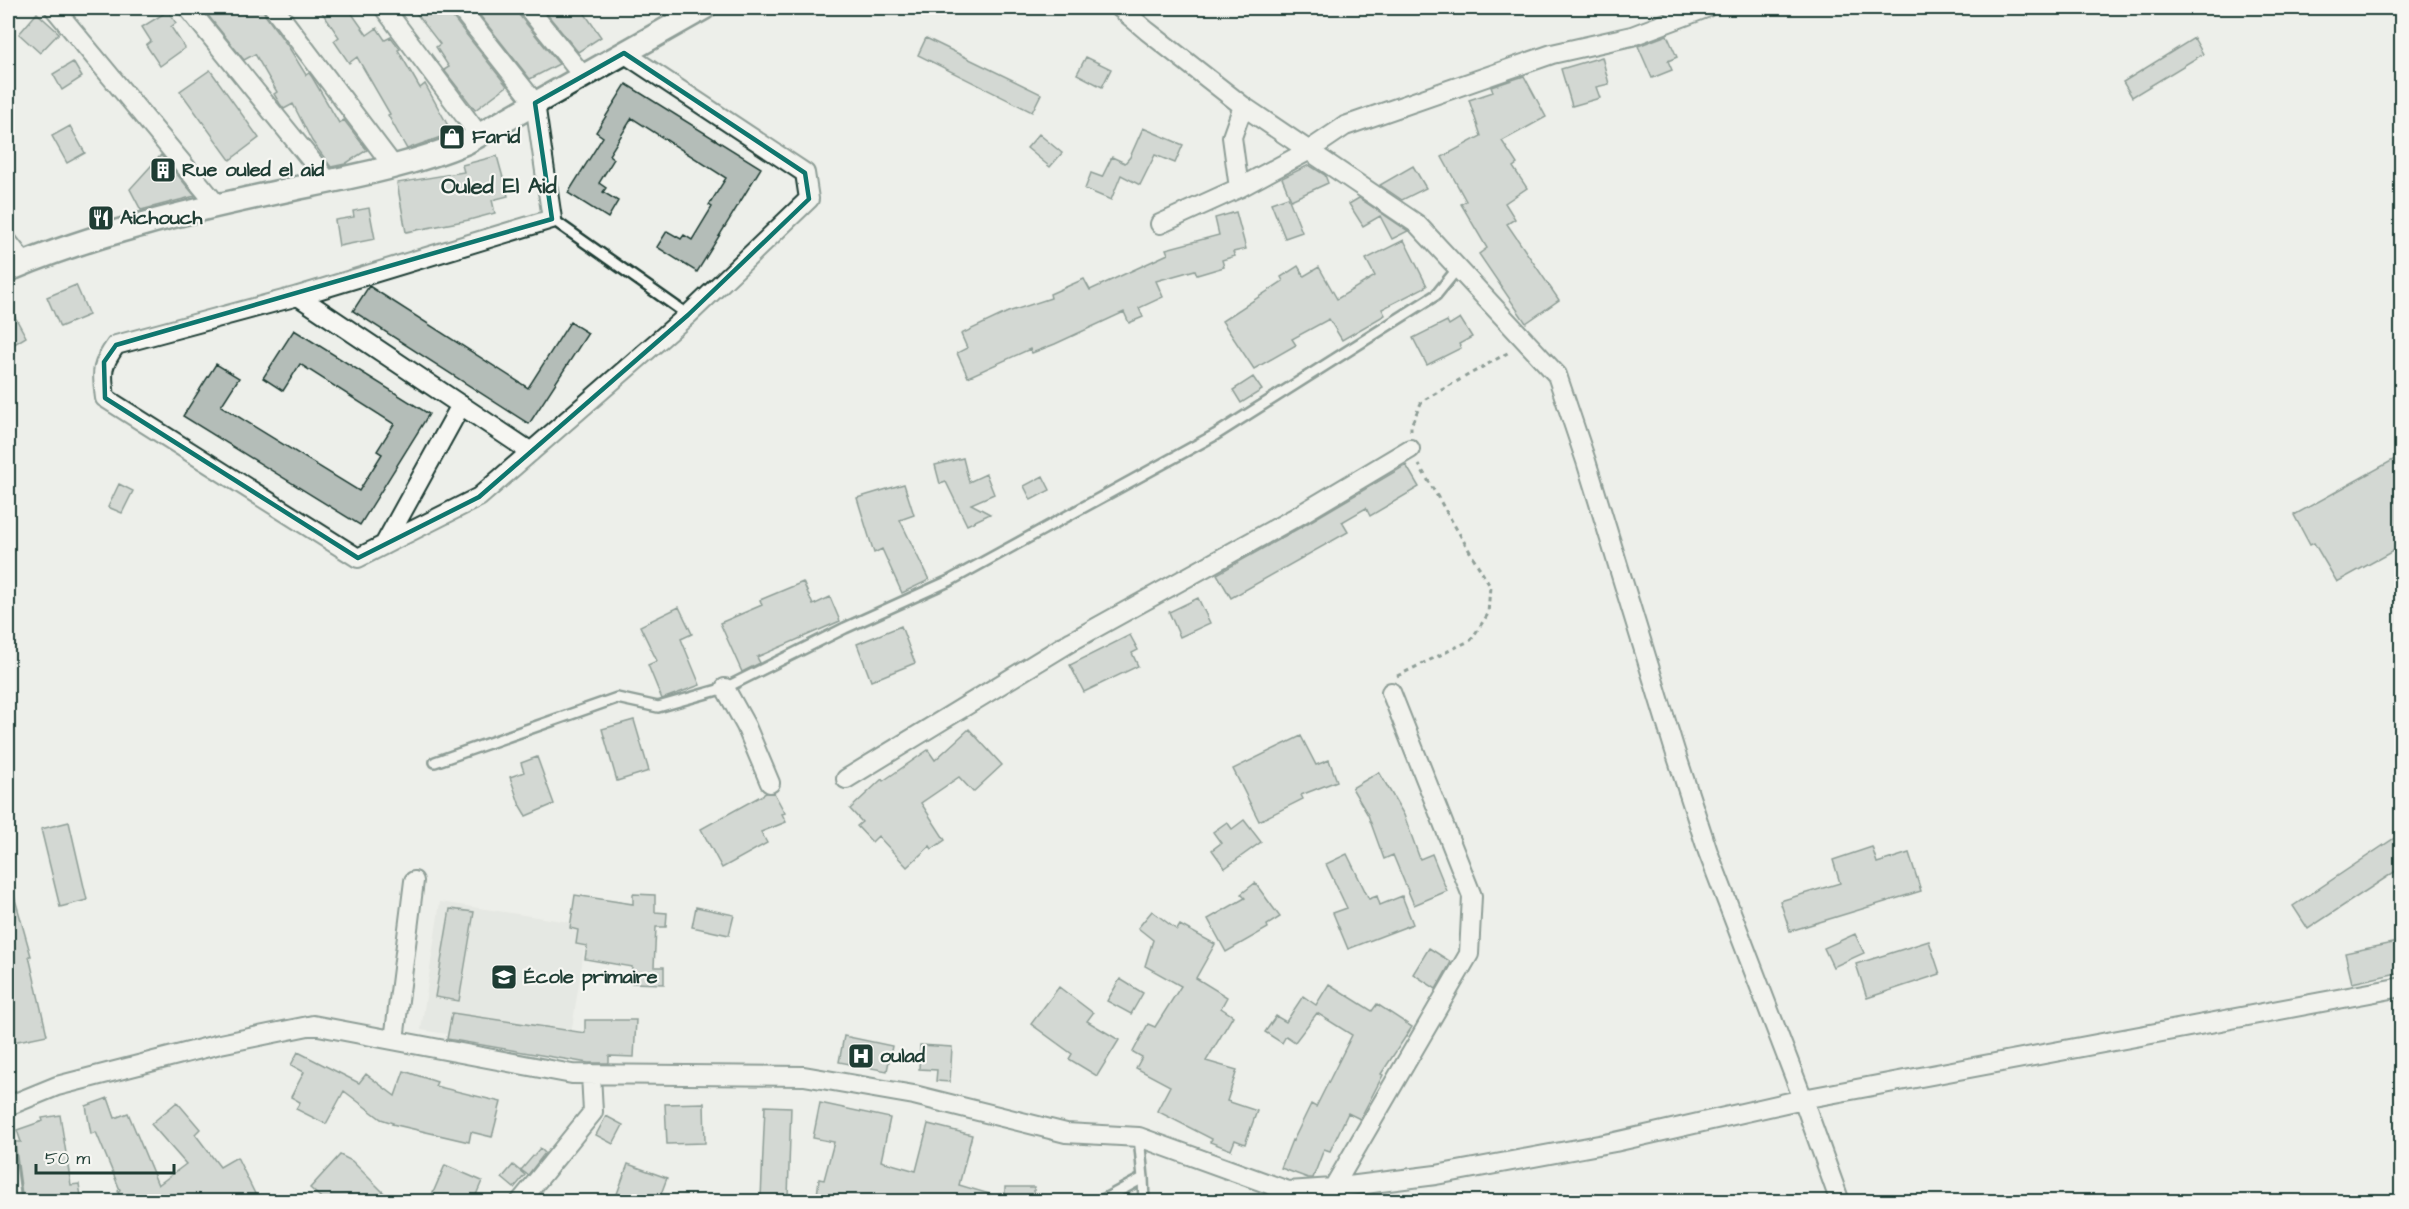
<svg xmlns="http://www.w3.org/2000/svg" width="2409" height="1209" font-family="'Architects Daughter',sans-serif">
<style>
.built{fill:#dce0db}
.building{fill:#b4bdb8;stroke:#1f3d34;stroke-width:1.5}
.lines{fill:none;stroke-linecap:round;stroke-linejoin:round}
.service-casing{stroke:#1f3d34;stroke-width:14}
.minor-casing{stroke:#1f3d34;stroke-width:22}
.tertiary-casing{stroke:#1f3d34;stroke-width:27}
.path{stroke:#1f3d34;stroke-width:3;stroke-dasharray:4.5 4.5;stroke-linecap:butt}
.service{stroke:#f6f6f2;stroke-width:9}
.minor{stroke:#f6f6f2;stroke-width:18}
.tertiary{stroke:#f6f6f2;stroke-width:22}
.marked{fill:none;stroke:#0f766e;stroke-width:4.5;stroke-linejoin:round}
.labels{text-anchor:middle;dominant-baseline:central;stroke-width:4.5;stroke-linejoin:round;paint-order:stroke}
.poi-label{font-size:20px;font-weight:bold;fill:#1f3d34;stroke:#f6f6f2;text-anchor:start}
.quarter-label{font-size:22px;font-weight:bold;fill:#1f3d34;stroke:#f6f6f2}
</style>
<rect width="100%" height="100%" fill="#edefea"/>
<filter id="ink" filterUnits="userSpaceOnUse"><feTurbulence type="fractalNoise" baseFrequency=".0167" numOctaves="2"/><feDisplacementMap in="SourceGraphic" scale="12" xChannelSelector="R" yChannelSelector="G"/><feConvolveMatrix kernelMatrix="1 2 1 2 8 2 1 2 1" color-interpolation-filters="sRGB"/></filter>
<g filter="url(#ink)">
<!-- built -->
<path class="built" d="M440 902 588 925 568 1053 421 1030Z"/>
<!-- building -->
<path class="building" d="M202 8H263L265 15 288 46 306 75 309 73 312 77 339 123 344 120 367 150 345 164 331 167 312 141 293 104 284 109 280 104 274 94 277 92 255 54 244 60Z
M319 8H348L367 35 377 28 385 40 391 37 400 49 398 50 420 88 425 84 452 133 407 149 388 115 390 114 357 57 349 63 334 41 339 37Z
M424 8H449L451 15 507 86 475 110 444 70 449 67 436 47 440 44 416 13Z
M474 8H517L519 15 559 64 530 79Z
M542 8H581L601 37 578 52Z
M168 11 176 23 171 27 185 48 160 66 146 45 151 41 142 27Z
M37 13 59 33 40 53 19 34Z
M1667 35 1677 57 1668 61 1672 70 1652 78 1638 46Z
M926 38 1041 94 1032 112 918 55Z
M2194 38 2203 54 2132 97 2123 82Z
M1086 57 1111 69 1102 87 1077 74Z
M1602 57 1609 84 1596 87 1600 98 1572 106 1561 69Z
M73 62 82 77 62 90 53 74Z
M210 70 259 138 230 160 180 91Z
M1524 76 1546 117 1502 141 1517 164 1513 167 1527 188 1505 203 1515 219 1507 224 1559 300 1526 323 1479 254 1487 248 1461 204 1466 201 1442 157 1481 136 1469 100 1493 92 1491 87Z
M626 84 761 168 697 272 657 247 667 231 681 239 684 235 692 240 712 207 709 205 726 178 632 118 609 155 614 159 599 183 606 188 603 192 618 201 608 218 568 193 603 137 596 132Z
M70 126 85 153 67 163 52 136Z
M1143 128 1183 145 1175 163 1155 155 1140 185 1121 175 1111 200 1085 189 1091 173 1102 177 1112 157 1125 163 1130 157Z
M1039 134 1062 153 1050 167 1027 148Z
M161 155 195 196 141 210 130 189Z
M497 156 508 196 492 200 495 213 469 220 406 232 397 183 464 172 462 165Z
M1309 165 1325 175 1328 183 1291 200 1282 178Z
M1413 166 1426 188 1402 200 1380 185Z
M1288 197 1302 232 1285 238 1271 203Z
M1359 198 1408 231 1392 239 1380 216 1363 226 1349 204Z
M369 208 375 239 339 246 335 220 354 217 353 211Z
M1236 212 1246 249 1233 252 1235 256 1222 260 1224 267 1197 275 1195 270 1156 281 1163 297 1139 308 1143 317 1129 323 1124 312 1055 344 1032 353 1030 349 968 377 957 353 967 348 961 334 1008 312 1051 298 1050 294 1084 279 1090 290 1168 254 1166 249 1219 235 1215 218Z
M1404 240 1427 286 1382 309 1385 315 1342 340 1329 319 1292 339 1296 345 1254 369 1222 321 1283 281 1281 277 1298 266 1304 276 1319 267 1337 299 1375 276 1366 259Z
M76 285 89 315 60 327 47 297Z
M369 286 528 388 570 322 588 333 529 424 353 311Z
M8 304 26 337 8 348Z
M1460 318 1472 337 1459 344 1461 348 1427 365 1413 338 1447 321 1449 325Z
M294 330 429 414 360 525 183 416 216 364 239 378 221 406 359 491 382 454 377 451 394 424 300 364 283 391 263 378Z
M1253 377 1262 390 1241 403 1233 390Z
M2402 455V546L2337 582 2314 543 2310 545 2294 515Z
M963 458 969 482 986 474 994 494 971 504 990 514 967 525 946 482 940 484 935 465Z
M1406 465 1419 487 1370 516 1366 508 1342 522 1348 532 1231 598 1217 574 1301 527Z
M1043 476 1050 490 1031 500 1024 486Z
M119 484 133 491 122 513 108 507Z
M904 484 914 515 900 520 929 580 902 593 882 549 874 553 857 498Z
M803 582 813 605 830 597 840 621 757 657 760 663 742 672 720 623 762 605 760 600Z
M1198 598 1210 623 1180 637 1169 612Z
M679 607 692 634 681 639 700 685 662 699 648 665 657 661 640 626Z
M901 626 915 663 871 681 857 644Z
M1130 635 1138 650 1132 653 1138 666 1084 692 1070 665Z
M634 720 649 771 617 781 602 729Z
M969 729 1002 765 973 792 959 777 921 803 945 840 932 849 930 846 907 867 878 836 872 842 857 826 862 822 850 809 882 779 883 781 928 750 935 760Z
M1301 736 1316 765 1329 760 1337 781 1301 795 1303 799 1259 821 1233 769Z
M537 757 554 804 526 816 520 806 510 777 524 772 521 763Z
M1379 772 1404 815 1420 859 1432 854 1447 891 1414 905 1393 855 1384 859 1368 815 1352 788Z
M766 793H774L785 813 782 814 786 822 761 832 767 843 722 868 701 829Z
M1244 820 1261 842 1225 868 1212 850 1221 843 1213 832 1227 822 1232 829Z
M69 822 87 900 60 907 41 829Z
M2402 833V867L2308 929 2293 906Z
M1872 847 1877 863 1909 853 1921 891 1790 931 1780 901 1840 883 1833 860Z
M1347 854 1369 899 1377 896 1380 905 1402 896 1413 924 1348 949 1333 913 1347 908 1326 864Z
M1255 883 1280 917 1267 925 1268 928 1226 952 1208 919 1245 898 1241 894Z
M13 892 31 956H29L47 1035 8 1043V893Z
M633 894 655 895V912L667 913 666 927H656L654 967H664V984L631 983 632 967 585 959 587 946 576 944 578 930 570 928 575 895 633 904Z
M696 907 734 915 729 935 692 927Z
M450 909 474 912 459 1001 435 997Z
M1152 911 1177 930 1180 925 1215 944 1196 978 1227 997 1221 1008 1233 1016 1206 1061 1237 1070 1227 1101 1257 1111 1245 1144 1235 1140 1231 1150 1210 1142 1212 1139 1157 1111 1170 1086 1136 1068 1142 1057 1133 1052 1148 1024 1155 1027 1181 986 1145 966 1153 940 1138 928Z
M1855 934 1864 953 1833 967 1824 948Z
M1929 941 1940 974 1867 998 1856 964Z
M2402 941V972L2352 983 2345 953Z
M1429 948 1451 962 1436 989 1413 974Z
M1120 979 1143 993 1131 1014 1107 1001Z
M1329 984 1372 1011 1377 1004 1412 1027 1381 1074 1383 1075 1360 1119 1348 1113 1330 1151 1324 1149 1313 1178H1308L1281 1168 1292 1140 1293 1141 1311 1104 1316 1107 1352 1035 1317 1013 1295 1042 1286 1036 1282 1043 1265 1032 1276 1016 1286 1022 1303 996 1316 1005Z
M1059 987 1093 1013 1087 1021 1119 1040 1097 1076 1069 1059 1072 1054 1031 1024Z
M452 1013 585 1033V1020H636L634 1057 609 1056V1063H588L447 1039Z
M844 1036 892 1046 887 1071 839 1062Z
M920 1045 952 1047 950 1082 936 1081 937 1070 919 1069Z
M298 1052 359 1083 366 1074 395 1096 404 1071 437 1082 435 1086 501 1102 492 1137 471 1132 469 1142 392 1124 393 1123 381 1119 344 1091 326 1124 296 1109 300 1102 291 1097 304 1072 291 1065Z
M108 1098 115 1118 128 1113 158 1185 186 1164 151 1124 177 1102 200 1129 195 1134 220 1167 237 1157 259 1202H122L118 1191 120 1190 96 1132 91 1134 86 1106Z
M704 1103 705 1143 667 1144 665 1104Z
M820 1103 890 1118 881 1161 916 1171 928 1124 972 1135 959 1185 1003 1198 1002 1202H833V1199L817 1196 819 1179 824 1180 834 1142 813 1138Z
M765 1106 791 1107 788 1197 761 1198Z
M60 1115 71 1185 79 1184 82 1202H23L15 1142H21L17 1130 43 1121 42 1118Z
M606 1116 623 1125 613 1144 596 1135Z
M540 1148 545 1153 528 1175 521 1170Z
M340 1155 352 1161 393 1202H326L310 1188Z
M628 1164 667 1178 658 1202H614Z
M445 1165 482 1181 473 1202H429Z
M513 1165 525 1175 514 1188 502 1178Z
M1005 1187H1034V1202H1005Z"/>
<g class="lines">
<defs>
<path id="service" d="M552 219 688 315
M435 762 617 698 658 707 725 688 845 628 949 581 1215 435 1436 295 1458 268
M8 1142 16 1202
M1143 1178 1144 1202
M1099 1202 1143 1178 1139 1137"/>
<path id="minor" d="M54 8 217 205
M188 8 328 181
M274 8 394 167
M384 8 479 135
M460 8 535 103 552 219 298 296 116 345C100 367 102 372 105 398L358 558 479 497 688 315 809 199 805 173 624 53
M528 8 583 76
M1120 8 1147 31 1243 106 1417 224 1557 375 1586 461 1675 751 1708 852 1803 1099 1840 1202
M1239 188 1232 137 1243 106
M1160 224 1239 188 1308 151 1345 126 1552 54 1632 36 1706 8
M8 242 24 263
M298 296 531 452
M384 545 461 405
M725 688 746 726 770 783
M846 779 1072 641 1296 517 1410 449
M394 1040 414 881
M8 1106 57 1086 220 1044 313 1025 572 1074 804 1076 914 1095 1066 1133 1139 1137 1288 1191 1333 1188 1436 1175 1615 1142 1803 1099 2402 987
M1333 1188 1469 954 1472 896 1391 692
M520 1202 593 1112 591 1074"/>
<path id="tertiary" d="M8 270C96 233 189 211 283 191 345 178 408 167 467 142L704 8"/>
</defs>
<!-- service casing -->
<use href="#service" class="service-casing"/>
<!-- minor casing -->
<use href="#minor" class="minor-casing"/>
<!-- tertiary casing -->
<use href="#tertiary" class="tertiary-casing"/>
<!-- path -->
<path class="path" d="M1411 431V425L1422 401 1511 351
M1397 676 1471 640 1488 614 1490 586 1419 465"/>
<!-- service -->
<use href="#service" class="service"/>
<!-- minor -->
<use href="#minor" class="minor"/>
<!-- tertiary -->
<use href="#tertiary" class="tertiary"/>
</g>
</g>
<!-- marked area -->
<path d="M0 0H2409V1209H0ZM624 53 805 173 809 199 688 315 479 497 358 558 105 398 104 362 116 345 552 219 535 103Z" fill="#edefea" fill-opacity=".55" fill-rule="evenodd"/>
<path class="marked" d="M624 53 805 173 809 199 688 315 479 497 358 558 105 398 104 362 116 345 552 219 535 103Z"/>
<!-- icons -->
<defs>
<symbol id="shop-square" viewBox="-11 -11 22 22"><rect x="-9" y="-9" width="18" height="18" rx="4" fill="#1f3d34" stroke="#f6f6f2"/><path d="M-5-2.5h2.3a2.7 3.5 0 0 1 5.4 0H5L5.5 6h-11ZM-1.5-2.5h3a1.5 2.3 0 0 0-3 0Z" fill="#fff"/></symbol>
<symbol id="building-square" viewBox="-11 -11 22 22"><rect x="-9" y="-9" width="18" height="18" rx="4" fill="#1f3d34" stroke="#f6f6f2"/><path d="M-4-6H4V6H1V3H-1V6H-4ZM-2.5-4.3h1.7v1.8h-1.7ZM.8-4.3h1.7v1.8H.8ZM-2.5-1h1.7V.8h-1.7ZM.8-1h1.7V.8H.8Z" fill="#fff"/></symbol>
<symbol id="restaurant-square" viewBox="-11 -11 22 22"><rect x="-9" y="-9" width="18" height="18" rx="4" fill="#1f3d34" stroke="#f6f6f2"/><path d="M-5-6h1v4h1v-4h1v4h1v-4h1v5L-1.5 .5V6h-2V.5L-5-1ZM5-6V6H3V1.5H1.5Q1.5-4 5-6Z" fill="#fff"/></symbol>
<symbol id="school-square" viewBox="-11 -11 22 22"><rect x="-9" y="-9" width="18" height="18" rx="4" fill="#1f3d34" stroke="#f6f6f2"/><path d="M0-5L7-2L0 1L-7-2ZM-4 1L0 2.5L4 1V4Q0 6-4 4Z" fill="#fff"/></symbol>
<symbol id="hospital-square" viewBox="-11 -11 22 22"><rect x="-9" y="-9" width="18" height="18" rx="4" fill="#1f3d34" stroke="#f6f6f2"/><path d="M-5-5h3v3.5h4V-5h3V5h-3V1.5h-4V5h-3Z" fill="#fff"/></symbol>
</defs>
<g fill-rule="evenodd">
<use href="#shop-square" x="437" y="122" width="30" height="30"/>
<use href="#building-square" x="148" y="155" width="30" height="30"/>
<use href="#restaurant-square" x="86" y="203" width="30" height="30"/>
<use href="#school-square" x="489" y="962" width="30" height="30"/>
<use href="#hospital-square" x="846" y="1041" width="30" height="30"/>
</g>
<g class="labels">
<!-- poi labels -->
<g class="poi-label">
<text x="472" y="137">Farid</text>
<text x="182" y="170">Rue ouled el aid</text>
<text x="120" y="218">Aichouch</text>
<text x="524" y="977">École primaire</text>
<text x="880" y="1056">oulad</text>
</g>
<!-- quarter labels -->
<g class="quarter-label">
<text x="499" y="186">Ouled El Aid</text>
</g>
</g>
<!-- margin -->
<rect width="2409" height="1209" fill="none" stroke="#f6f6f2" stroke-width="30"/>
<rect x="15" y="15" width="2379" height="1179" fill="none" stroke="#1f3d34" stroke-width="2" filter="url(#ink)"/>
<!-- scale -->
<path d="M36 1164v9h138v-9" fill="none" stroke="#1f3d34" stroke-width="3"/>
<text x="45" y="1164" font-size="18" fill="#1f3d34" stroke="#f6f6f2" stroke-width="4.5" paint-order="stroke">50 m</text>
</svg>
